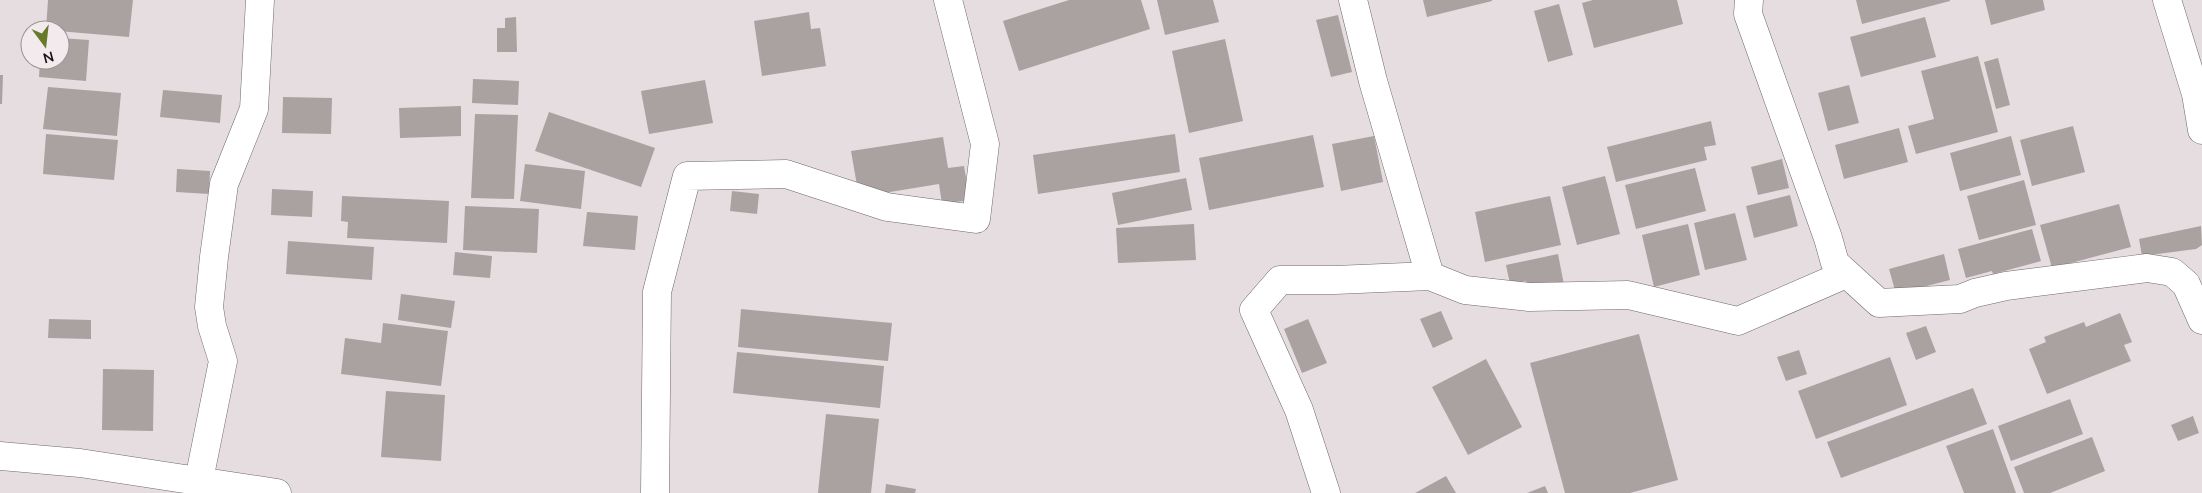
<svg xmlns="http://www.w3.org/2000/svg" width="2202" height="493" font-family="'Nunito Sans',sans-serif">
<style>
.building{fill:#aaa1a1}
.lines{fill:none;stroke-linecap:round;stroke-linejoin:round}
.minor-casing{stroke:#6f686b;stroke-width:29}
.minor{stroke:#fff;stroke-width:28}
</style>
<rect width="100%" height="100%" fill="#e6dde0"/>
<!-- building -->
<path class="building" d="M48 0H133L129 37 46 30Z
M1069 0H1141L1150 29 1019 71 1003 21Z
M1157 0H1213L1219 22 1165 35Z
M1423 0H1492V1L1427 17Z
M1593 0H1677L1683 24 1594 48 1582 3Z
M1856 0H1950V1L1862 24Z
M1985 0H2043L2045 10 1991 25Z
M1559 4 1573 55 1548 62 1534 11Z
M809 12 811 29 820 28 826 66 762 76 754 21Z
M1338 15 1352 72 1331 77 1316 20Z
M516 17 517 52H497V28H505V18Z
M1925 17 1936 57 1861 77 1850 37Z
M60 38 89 40 86 81 39 77 40 60H60Z
M1225 39 1243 121 1189 133 1172 51Z
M1978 56 1998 132 1916 154 1908 126 1934 119 1921 71Z
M1998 58 2010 105 1996 109 1984 62Z
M0 75H3L2 104H0Z
M473 79 519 81 518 105 472 103Z
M705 80 713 123 649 134 641 91Z
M1849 85 1859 123 1828 131 1818 93Z
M48 87 121 93 117 136 43 129Z
M163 90 222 95 220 123 160 117Z
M283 97 332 98 331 134 282 133Z
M461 106V136L400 138 399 108Z
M549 112 655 148 641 187 535 151Z
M475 114 518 115 514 199 471 198Z
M1711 121 1716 145 1704 147 1707 160 1616 182 1607 147Z
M2073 126 2085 172 2032 186 2020 140Z
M1899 128 1908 162 1844 179 1835 145Z
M46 134 118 140 114 180 43 174Z
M1175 134 1180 172 1038 194 1033 155Z
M1313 135 1324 187 1209 210 1199 158Z
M1374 136 1383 182 1341 191 1332 144Z
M2011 136 2021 175 1960 191 1950 153Z
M943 137 948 168 964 166 970 200 942 204 939 184 859 197 851 151Z
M1782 159 1789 188 1758 195 1751 167Z
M525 164 585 171 581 209 520 201Z
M1695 168 1706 211 1636 229 1625 185Z
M177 169 210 171 209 194 176 192Z
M1605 176 1620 234 1577 245 1562 187Z
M1186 178 1192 210 1118 225 1112 193Z
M2024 180 2036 225 1979 240 1967 196Z
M272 189 313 191 312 217 271 215Z
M732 191 759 194 757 214 730 211Z
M1790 195 1798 226 1754 238 1746 206Z
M342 196 449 201 447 243 347 238 348 222 341 221Z
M1550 196 1561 245 1485 262 1475 212Z
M2119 204 2131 247 2052 268 2040 225Z
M465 206 539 209 537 253 463 250Z
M587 212 638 216 635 250 583 246Z
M1735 213 1747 260 1705 270 1694 223Z
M1194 224 1196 260 1118 263 1116 228Z
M1688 224 1700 275 1654 287 1642 235Z
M2201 226 2202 245 2196 249 2142 256 2139 239Z
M2032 229 2041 261 1993 274 1992 271 1966 278 1958 249Z
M288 241 374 247 372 280 286 274Z
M455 252 492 256 490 278 453 275Z
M1558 254 1564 285 1528 293 1526 281 1510 284 1506 265Z
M1944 254 1950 280 1896 294 1889 269Z
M401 294 455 301 451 328 398 320Z
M741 309 892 323 888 361 738 347Z
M1441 311 1453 339 1433 348 1420 319Z
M2120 313 2132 342 2124 345 2131 361 2047 394 2029 349 2046 342 2044 337 2084 322 2086 327Z
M49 319 91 320V339L48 338Z
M1308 319 1327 363 1302 373 1284 329Z
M383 323 448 331 441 386 341 374 345 338 381 343Z
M1926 326 1936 352 1916 360 1906 333Z
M1639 334 1678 480 1630 493H1565L1530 363Z
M1799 350 1807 374 1786 381 1777 357Z
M737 352 884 366 880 408 733 393Z
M1890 357 1907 405 1816 439 1798 391Z
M1486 359 1522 427 1468 455 1432 387Z
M103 369 154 370 153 431 102 430Z
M1973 388 1987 424 1841 478 1827 442Z
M386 391 445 395 441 461 381 457Z
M2070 399 2083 434 2011 461 1998 426Z
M826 414 879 419 871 493H818Z
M2193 416 2199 433 2178 441 2171 425Z
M1993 429 2016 493H1964L1946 446Z
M2092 437 2105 471 2050 493H2024L2014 467Z
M1446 476 1456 493H1415Z
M886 484 916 489 915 493H885Z
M1545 486 1548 493H1527Z"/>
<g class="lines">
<defs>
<path id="minor" d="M1353 0 1373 81 1430 276 1465 290 1529 297 1628 295 1738 321 1846 274
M1749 0 1748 14 1828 238 1835 263 1879 303 1960 299 1975 293 2006 286 2147 268 2172 272 2186 284 2202 320
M2167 0 2196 94 2202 130
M0 456 80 463 277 493
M199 480 223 361 212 326 209 307 214 257 224 184 254 109 260 0
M655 493 657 292 687 176 786 174 887 207 976 219 985 144 948 0
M1326 493 1299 410 1254 310 1280 280H1335L1430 276"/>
</defs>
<!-- minor casing -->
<use href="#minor" class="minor-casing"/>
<!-- minor -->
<use href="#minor" class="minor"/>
</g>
<!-- north arrow -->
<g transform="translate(45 45) rotate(165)"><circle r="24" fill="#f3eaee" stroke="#9a9496"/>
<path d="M0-4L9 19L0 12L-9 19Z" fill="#667a2a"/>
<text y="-8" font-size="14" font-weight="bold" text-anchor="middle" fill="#151213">N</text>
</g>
</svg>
